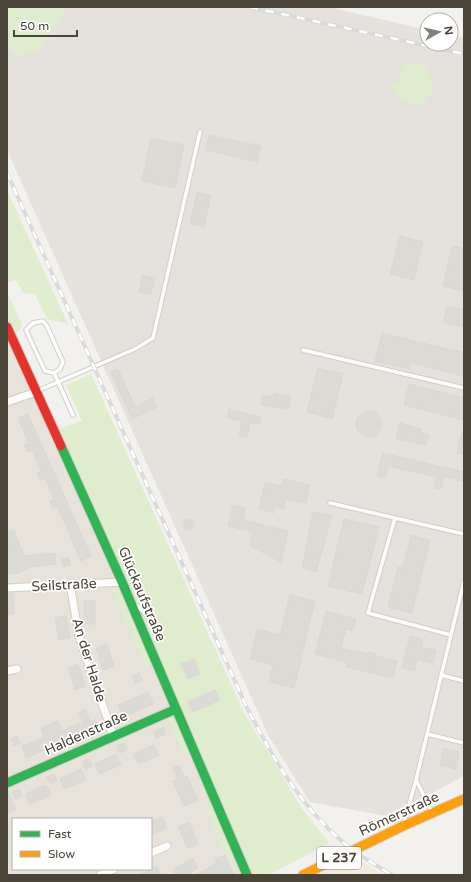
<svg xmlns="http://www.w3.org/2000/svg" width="471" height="882" font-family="'Varela Round',sans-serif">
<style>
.residential{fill:#e7e3db;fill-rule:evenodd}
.commercial{fill:#f2eade}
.industrial{fill:#e5e1dd}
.green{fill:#dfecce}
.building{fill:#dcdad5;stroke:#dbd8d3}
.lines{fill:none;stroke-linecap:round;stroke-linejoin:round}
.lane-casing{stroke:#d1cfca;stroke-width:5.5}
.street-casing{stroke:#d1cfca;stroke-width:9}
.fast-casing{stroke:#d2cec4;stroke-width:11}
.slow-casing{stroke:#d2cec4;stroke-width:11}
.jam-casing{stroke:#d2cec4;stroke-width:11}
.lane{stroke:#fdfdfc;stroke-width:3.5}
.street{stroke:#fdfdfc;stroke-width:7}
.fast{stroke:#30b455;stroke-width:9}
.slow{stroke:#ff9f0a;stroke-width:9}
.jam{stroke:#e5322d;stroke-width:9}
.rail-casing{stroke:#dadad9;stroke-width:4}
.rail{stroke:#fff;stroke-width:2.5;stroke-dasharray:8;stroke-linecap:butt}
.labels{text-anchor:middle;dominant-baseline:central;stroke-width:3.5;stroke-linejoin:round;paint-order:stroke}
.shield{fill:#fff;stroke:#807b74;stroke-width:1}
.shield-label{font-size:13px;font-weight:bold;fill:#494338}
.street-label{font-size:14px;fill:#494338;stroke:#fff}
</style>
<rect width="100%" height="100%" fill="#f3f1ed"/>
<!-- residential -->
<path class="residential" d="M7 312 157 657 251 875H7ZM13 819H151V869H13Z"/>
<!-- commercial -->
<path class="commercial" d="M354 856 383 875H314Z"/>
<!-- industrial -->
<path class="industrial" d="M7 7H329L427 30V44H451V35L464 38V776L387 816 310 802 268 735 7 150Z"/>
<!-- green -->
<path class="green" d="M7 7H66L64 13 39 51 20 57 7 46Z
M415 62 426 67 433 81 431 94 424 102 414 105 401 102 390 88 393 84 400 82 399 71 405 64Z
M7 190 68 324 47 319 35 294 23 293 16 280 7 283Z
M7 292 22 325 19 332 16 333 7 312Z
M91 374 245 715 301 807 329 843 269 875H251L58 429 82 421 66 385Z
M113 587 122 594 153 665 145 667 111 588Z
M167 717H172L177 721 190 752 183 755Z
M213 805 236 857 230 863 228 861 205 808Z"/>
<!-- building -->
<path class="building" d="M209 135 261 146 257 162 206 150Z
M151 138 184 145 175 188 142 181Z
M197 192 211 195 204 227 190 224Z
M400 236 423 242 414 280 390 274Z
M452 246 464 249V291L443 286Z
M142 275 155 278 151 294 139 292Z
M447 306 464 310V327L443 322Z
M382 333 464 353V376L411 363 410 369 375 361Z
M318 368 343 374 332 419 307 412Z
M118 369 135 407 153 398 157 407 132 419 111 372Z
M409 384 464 398V420L404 405Z
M274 393 291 397 288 409 261 405 263 395 273 397Z
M229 409 261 417 260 424 250 423 247 438 239 436 242 421 227 418Z
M356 424a13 13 0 1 1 26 0a13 13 0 1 1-26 0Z
M28 414 91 556 81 561 57 506 53 508 50 501 54 500 45 478 40 480 37 473 41 471 32 450 27 452 24 445 29 443 18 418Z
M400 423 421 429 420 432 429 435 426 445 396 439Z
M461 434 464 435V454L457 453Z
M383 453 464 472V481L444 477 441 489 434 488 437 477 388 466 385 478 377 476Z
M284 479 310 485 306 503 286 499 284 509 275 506 274 513 259 509 265 482 282 486Z
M233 505 246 508 243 520 288 531 281 562 250 546 253 532 228 526Z
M313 512 332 516 316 572 302 568Z
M344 519 379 527 362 594 328 586Z
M183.5 525a5.5 5.5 0 1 1 11 0a5.5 5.5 0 1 1-11 0Z
M14 530 24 556 55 553 56 564 27 567V570L20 571V573L7 574V550L9 549 7 543V532Z
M411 535 430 540 412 613 388 607 398 567 403 568Z
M69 558 70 565 63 566 62 559Z
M7 593H13L14 614 7 615Z
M290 595 315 601 294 688 269 682 273 665 250 659 257 629 280 635Z
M84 601H95V624H84Z
M326 611 356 619 353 631 346 629 341 648 368 654 369 652 376 654 375 656 397 661 393 678 346 667 347 662 315 654Z
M66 616 70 638 59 640 55 618Z
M410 636 422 639 421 647 436 650 433 663 417 659 415 671 402 668Z
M107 644 114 666 103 670 96 648Z
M194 659 200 674 188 679 181 664Z
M78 664 86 686 75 690 68 668Z
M139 673 142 680 135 683 132 676Z
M215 690 220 700 193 712 188 702Z
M148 692 153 704 123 717 118 705Z
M85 709 91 722 95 719 98 726 26 758 22 746 44 737 41 728 58 721 62 731 83 722 79 712Z
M163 728 166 734 156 738 153 732Z
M17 736 20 743 14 746 11 739Z
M124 743 127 750 120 753 117 746Z
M154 745 159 755 138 764 133 754Z
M444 748 459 752 456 769 440 765Z
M116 754 121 765 99 774 95 764Z
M89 759 92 766 85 769 82 762Z
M179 765 184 777 187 776 198 800 184 806 173 781 178 780 173 768Z
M81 769 86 780 65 789 60 779Z
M54 774 57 781 50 784 47 777Z
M46 785 51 795 30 804 25 794Z
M7 789 16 810 7 814Z
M19 789 22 796 15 799 12 792Z
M163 817 167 828 151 835V822Z
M189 822 198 844 188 848 178 827Z
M225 855 234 875H196L217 863 215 859Z
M193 858 198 868 186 875H176L173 870Z
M156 866 161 875H139L151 869Z"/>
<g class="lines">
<defs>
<path id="lane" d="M303 350 464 388
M54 373 60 369 63 362 47 326 43 321 33 323 26 330 45 371 54 373 73 415
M37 391 135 349 153 338 200 132
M330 503 464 534
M395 518 368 613 451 635
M134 604 142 610 162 636
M441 675 464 681
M427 734 464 743
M432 812 416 780 464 581
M404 823 416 780"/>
<path id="street" d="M7 402 36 392
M70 584 79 636 113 735
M7 588 122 582
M7 671 17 669
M151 853 167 846
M100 875 114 869"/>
<path id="fast" d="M61 446 122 582 247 875
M7 783 176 709"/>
<path id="slow" d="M303 875 403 826 464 799"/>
<path id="jam" d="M7 327 61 446"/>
</defs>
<!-- lane casing -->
<use href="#lane" class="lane-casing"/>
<!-- street casing -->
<use href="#street" class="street-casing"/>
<!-- fast casing -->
<use href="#fast" class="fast-casing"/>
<!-- slow casing -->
<use href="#slow" class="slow-casing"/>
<!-- jam casing -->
<use href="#jam" class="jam-casing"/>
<!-- lane -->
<use href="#lane" class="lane"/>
<!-- street -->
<use href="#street" class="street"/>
<!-- fast -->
<use href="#fast" class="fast"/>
<!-- slow -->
<use href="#slow" class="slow"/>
<!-- jam -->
<use href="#jam" class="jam"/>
<defs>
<path id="rail" d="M250 7 464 54
M7 173 247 708C273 758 300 806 344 843 358 855 376 865 392 875"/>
</defs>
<!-- rail casing -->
<use href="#rail" class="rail-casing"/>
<!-- rail -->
<use href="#rail" class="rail"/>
</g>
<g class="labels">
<!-- shield labels -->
<rect class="shield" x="317" y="847" width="44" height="22" rx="3"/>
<g class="shield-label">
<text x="339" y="858">L 237</text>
</g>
<!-- street labels -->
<g class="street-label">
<text transform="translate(64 585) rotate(-3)">Seilstraße</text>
<text transform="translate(142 594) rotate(67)">Glückaufstraße</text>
<text transform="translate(89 660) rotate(73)">An der Halde</text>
<text transform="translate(86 733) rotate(-24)">Haldenstraße</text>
<text transform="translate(399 814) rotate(-25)">Römerstraße</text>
</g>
</g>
<!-- border -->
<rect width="471" height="882" fill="none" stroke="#494338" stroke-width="16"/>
<!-- legend -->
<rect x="12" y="818" width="140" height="52" fill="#ffffff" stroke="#b6b4af"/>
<rect x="20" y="831" width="20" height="6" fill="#30b455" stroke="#b6b4af"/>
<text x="48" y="838" font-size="12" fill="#494338">Fast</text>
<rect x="20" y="851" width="20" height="6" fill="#ff9f0a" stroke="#b6b4af"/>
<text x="48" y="858" font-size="12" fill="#494338">Slow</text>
<!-- north arrow -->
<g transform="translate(439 32) rotate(82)"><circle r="19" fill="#ffffff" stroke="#b6b4af"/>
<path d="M0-3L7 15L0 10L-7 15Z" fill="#848077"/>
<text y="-6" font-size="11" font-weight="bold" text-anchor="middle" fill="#494338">N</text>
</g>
<!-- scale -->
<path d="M14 30v6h63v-6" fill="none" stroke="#494338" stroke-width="2"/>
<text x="20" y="30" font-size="12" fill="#494338" stroke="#ffffff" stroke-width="3" paint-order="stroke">50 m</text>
</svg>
